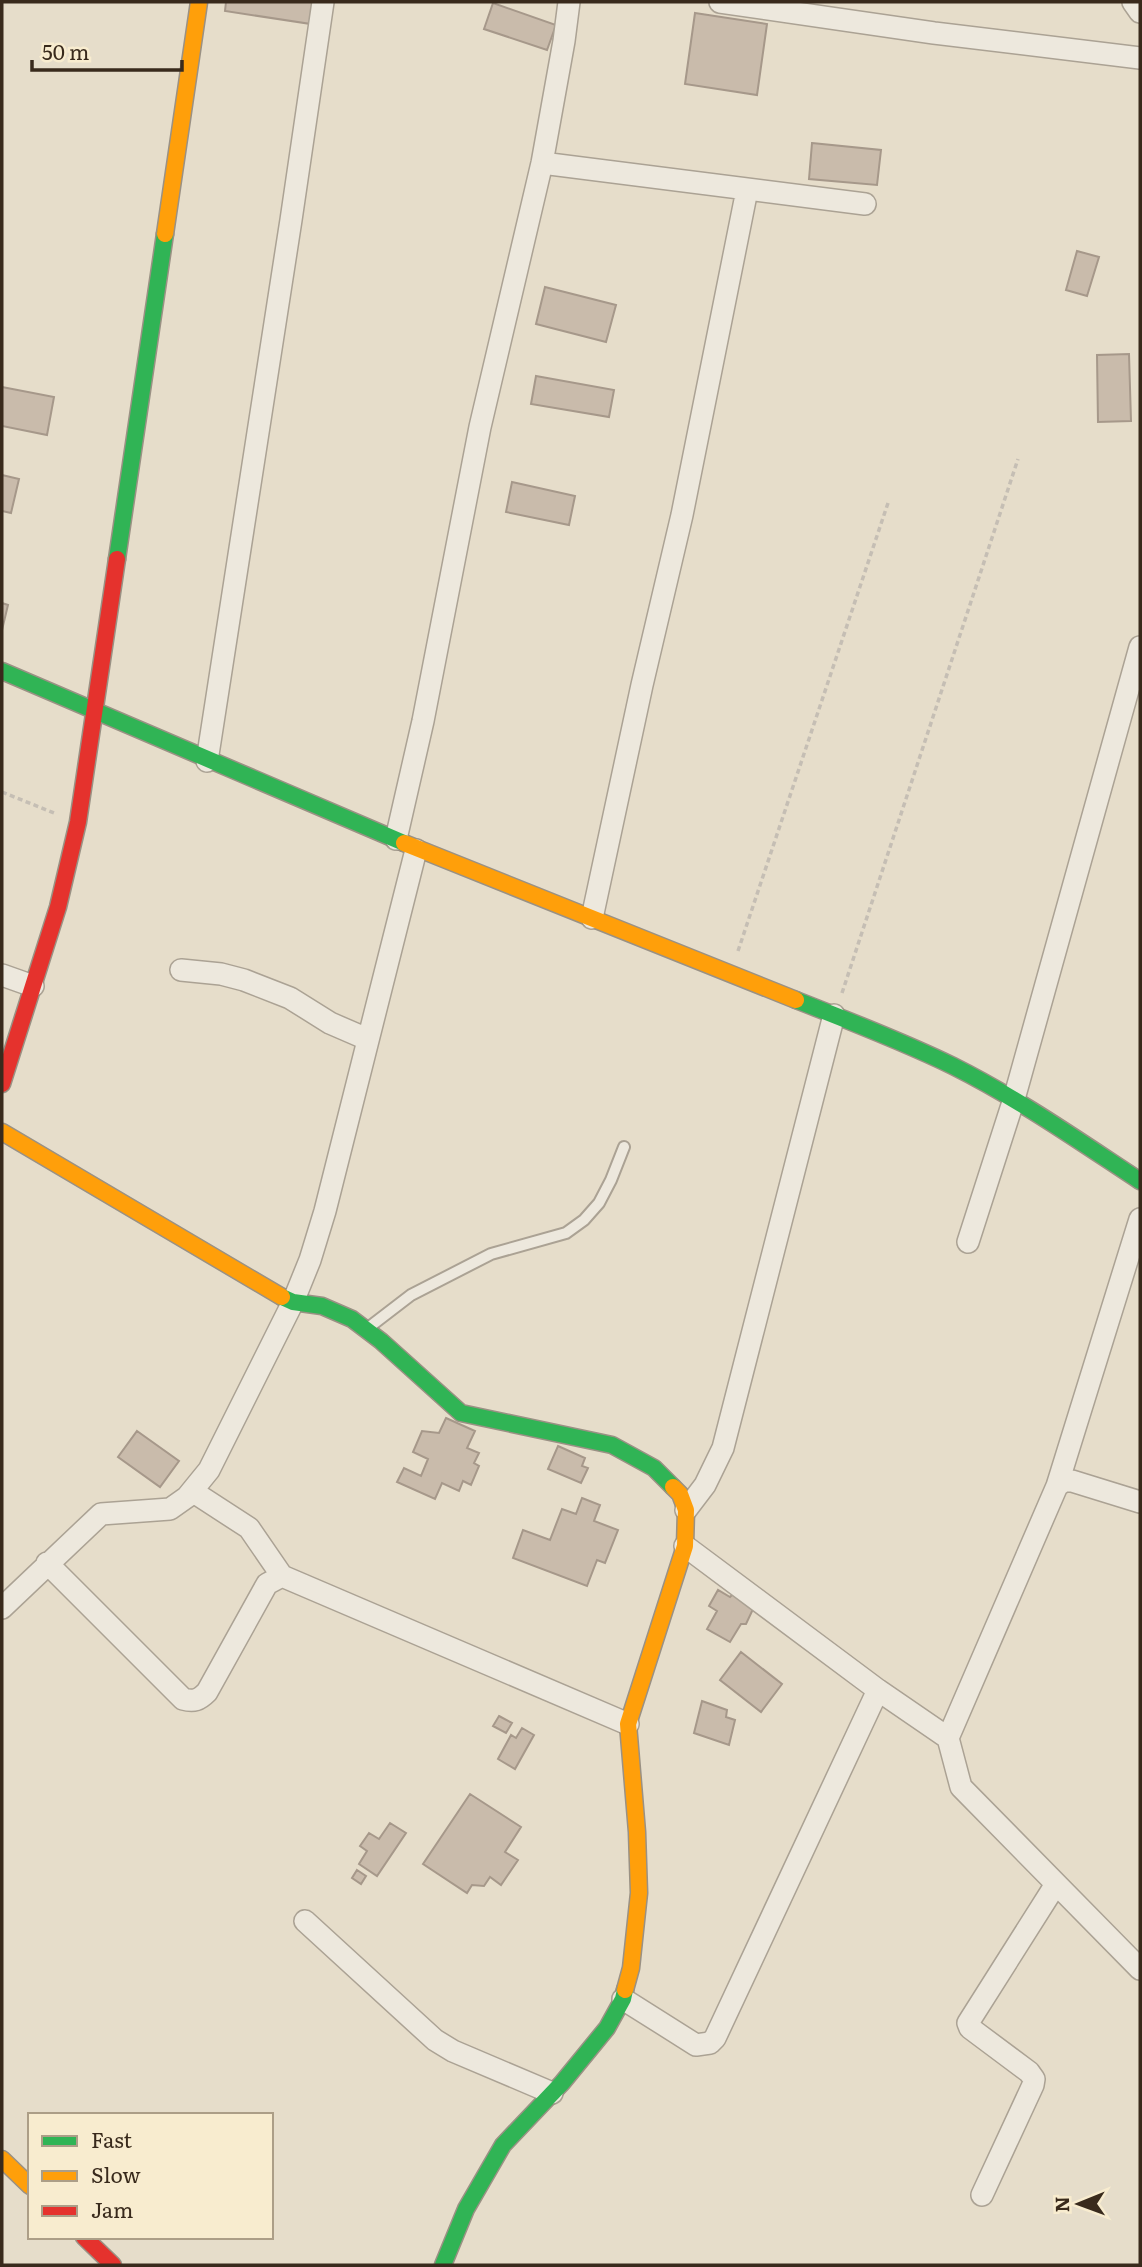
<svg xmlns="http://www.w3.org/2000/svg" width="1142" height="2267" font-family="Literata,serif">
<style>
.building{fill:#c9bbab;stroke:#a6988a;stroke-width:2}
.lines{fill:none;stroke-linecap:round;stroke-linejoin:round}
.lane-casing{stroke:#aba294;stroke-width:14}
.street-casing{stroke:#aba294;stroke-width:24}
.fast-casing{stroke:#9a9184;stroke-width:19}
.slow-casing{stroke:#9a9184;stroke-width:19}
.jam-casing{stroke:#9a9184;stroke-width:19}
.path{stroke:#c5beb4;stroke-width:3.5;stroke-dasharray:5 3.5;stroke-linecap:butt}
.lane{stroke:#ede8dd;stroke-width:10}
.street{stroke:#ede8dd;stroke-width:21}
.fast{stroke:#30b455;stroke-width:16}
.slow{stroke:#ff9f0a;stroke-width:16}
.jam{stroke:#e5322d;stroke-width:16}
</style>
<rect width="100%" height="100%" fill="#e6ddca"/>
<!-- building -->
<path class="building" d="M226 2H315L311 24 225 11Z
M493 3 556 25 547 50 484 29Z
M695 13 767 24 757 95 685 84Z
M812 143 881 150 877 185 809 179Z
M1077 251 1099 257 1087 296 1066 290Z
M545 287 616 305 606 342 536 324Z
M1129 354 1131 421 1098 422 1097 355Z
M536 376 614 390 609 417 531 404Z
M2 387 54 397 47 435 2 426Z
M2 475 19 479 11 513 2 511Z
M512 482 575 496 569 525 506 512Z
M2 603 8 605 2 630Z
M446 1418 475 1431 467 1448 479 1453 474 1463 479 1466 471 1485 463 1481 459 1491 442 1483 435 1499 397 1482 404 1468 421 1476 428 1459 413 1452 422 1431 439 1433Z
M137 1431 179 1461 160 1487 118 1457Z
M558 1446 585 1458 582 1466 588 1468 581 1483 548 1469Z
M582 1498 600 1505 594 1521 618 1530 605 1563 597 1560 587 1586 513 1558 523 1530 550 1540 562 1509 576 1514Z
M743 1584 754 1607 746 1624H741L730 1642 707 1629 717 1611 709 1606 718 1590 730 1597Z
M741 1652 782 1684 761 1712 720 1680Z
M702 1701 727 1710 726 1717 735 1720 729 1745 694 1733Z
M499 1716 512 1723 506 1733 493 1726Z
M522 1728 534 1735 515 1769 498 1759 511 1735 516 1738Z
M470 1794 521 1827 505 1852 518 1860 501 1885 490 1877 484 1886 472 1885 467 1893 423 1864Z
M390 1823 406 1833 377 1876 359 1864 367 1851 360 1846 369 1833 379 1839Z
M357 1870 366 1876 361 1884 352 1878Z"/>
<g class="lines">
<defs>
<path id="lane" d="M368 1328 411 1295 491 1254 566 1233 584 1220 599 1203 611 1180 624 1147"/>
<path id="street" d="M720 2 934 33 1140 58
M1133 2 1140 12
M542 163 865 204
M207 761 291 220 323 2
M396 839 423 721 480 427 542 163 564 41 569 2
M592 918 642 685 682 515 747 190
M181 970 221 974 244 980 290 998 330 1023 367 1039
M2 975 33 986
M968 1242 1014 1099 1140 647
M1057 1486 1140 1219
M192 1491 249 1528 282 1576
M686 1510 705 1485 723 1448 834 1015
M685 1546 878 1690 948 1738 961 1787 1140 1969
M47 1563 183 1699C194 1702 199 1700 207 1692L267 1584 282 1576 628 1724
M2 1608 101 1514 170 1509 187 1497 209 1470 293 1302 310 1260 325 1211 416 850
M948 1738 1057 1486 1064 1481H1072L1140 1502
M305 1921 435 2040 453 2051 552 2093
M623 1999 696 2045 710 2043 715 2038 878 1690
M982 2195 1033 2085 1034 2079 1029 2072 970 2028 968 2023 1056 1884"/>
<path id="fast" d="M117 559 165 234
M2 671 404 843
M796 1000C849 1021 902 1041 953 1066 1019 1099 1079 1141 1140 1181
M282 1297 293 1302 322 1306 352 1319 381 1341 461 1413 612 1445 654 1468 673 1487
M443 2265 466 2209 503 2145 562 2083 607 2028 623 1999 625 1990"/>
<path id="slow" d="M165 234 199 2
M404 843 796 1000
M2 1132 282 1297
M625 1990 631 1968 639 1893 637 1832 628 1724 685 1546 686 1510 680 1494 673 1487
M2 2159 30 2186"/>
<path id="jam" d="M2 1084 58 907 78 822 117 559
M84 2237 113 2265"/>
</defs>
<!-- lane casing -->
<use href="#lane" class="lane-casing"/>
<!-- street casing -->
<use href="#street" class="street-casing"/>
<!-- fast casing -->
<use href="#fast" class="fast-casing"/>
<!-- slow casing -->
<use href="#slow" class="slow-casing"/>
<!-- jam casing -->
<use href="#jam" class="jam-casing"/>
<!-- path -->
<path class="path" d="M2 792 54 813
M738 951 889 500
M842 993 1018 459"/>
<!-- lane -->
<use href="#lane" class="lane"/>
<!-- street -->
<use href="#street" class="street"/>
<!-- fast -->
<use href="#fast" class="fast"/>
<!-- slow -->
<use href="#slow" class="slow"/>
<!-- jam -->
<use href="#jam" class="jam"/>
</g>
<!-- border -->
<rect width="1142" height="2267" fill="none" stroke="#392a1c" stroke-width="7"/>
<!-- legend -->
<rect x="28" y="2113" width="245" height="126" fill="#f8eccf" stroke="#ac9e87" stroke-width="2"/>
<rect x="42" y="2136" width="35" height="10" fill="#30b455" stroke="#ac9e87" stroke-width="2"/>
<text x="91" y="2148" font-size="21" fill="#392a1c">Fast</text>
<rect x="42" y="2171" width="35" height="10" fill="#ff9f0a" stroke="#ac9e87" stroke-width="2"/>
<text x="91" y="2183" font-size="21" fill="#392a1c">Slow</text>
<rect x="42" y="2206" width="35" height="10" fill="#e5322d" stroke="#ac9e87" stroke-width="2"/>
<text x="91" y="2218" font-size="21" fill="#392a1c">Jam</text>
<!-- north arrow -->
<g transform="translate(1079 2204) rotate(269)" stroke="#f8eccf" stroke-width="5" paint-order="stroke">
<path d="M0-5L12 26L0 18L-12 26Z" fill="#392a1c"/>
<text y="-10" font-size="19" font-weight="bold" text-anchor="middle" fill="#392a1c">N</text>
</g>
<!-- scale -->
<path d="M32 60v10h150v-10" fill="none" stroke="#392a1c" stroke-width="3.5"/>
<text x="42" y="60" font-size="21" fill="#392a1c" stroke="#f8eccf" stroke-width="5" paint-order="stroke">50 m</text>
</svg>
